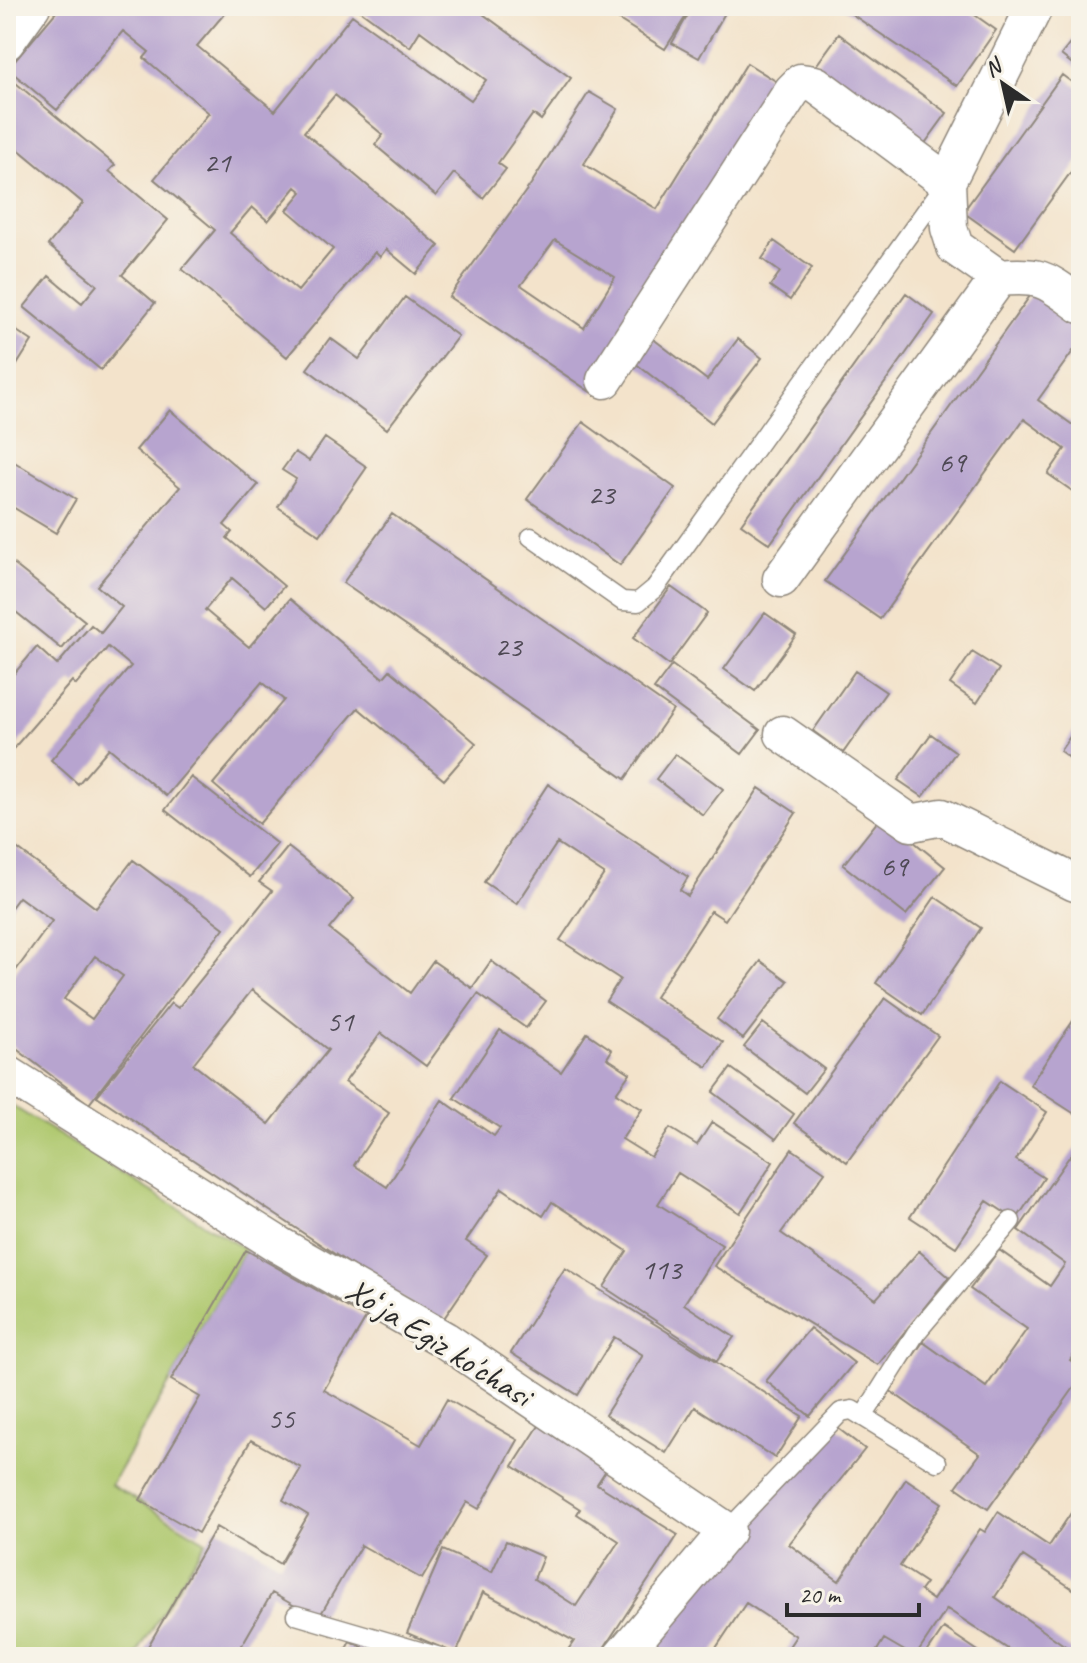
<svg xmlns="http://www.w3.org/2000/svg" width="1087" height="1663" font-family="Caveat,sans-serif">
<style>
.green{fill:#adc76c;stroke:#6c794c;stroke-width:2}
.building{fill:#b7a4cf;fill-rule:evenodd}
.lines{fill:none;stroke-linecap:round;stroke-linejoin:round}
.lane-casing{stroke:#8f877b;stroke-width:21}
.street-casing{stroke:#8f877b;stroke-width:39}
.lane{stroke:#fff;stroke-width:18}
.street{stroke:#fff;stroke-width:36}
.labels{text-anchor:middle;dominant-baseline:central;stroke-width:6;stroke-linejoin:round;paint-order:stroke}
.number-label{font-size:30px;fill:#4e4954}
.street-label{font-size:34px;fill:#2b2b2b;stroke:#f7f3e8}
</style>
<rect width="100%" height="100%" fill="#f7f3e8"/>
<filter id="ink" filterUnits="userSpaceOnUse"><feTurbulence type="fractalNoise" baseFrequency=".0125" numOctaves="2"/><feDisplacementMap in="SourceGraphic" scale="16" xChannelSelector="R" yChannelSelector="G"/><feConvolveMatrix kernelMatrix="1 2 1 2 8 2 1 2 1" color-interpolation-filters="sRGB"/></filter>
<filter id="wash" filterUnits="userSpaceOnUse"><feTurbulence type="fractalNoise" baseFrequency=".006" numOctaves="4" result="noise"/><feDisplacementMap in="SourceGraphic" scale="32" xChannelSelector="R" yChannelSelector="G"/><feGaussianBlur stdDeviation="1.8" result="paint"/><feColorMatrix in="noise" values="0 0 0 0 0 0 0 0 0 0 0 0 0 0 0 0 0 1.4 0 .05"/><feComposite in="paint" operator="in"/></filter>
<g filter="url(#wash)">
<rect width="100%" height="100%" fill="#f3e3cb"/>
<!-- green -->
<path class="green" d="M6 1102 246 1250 111 1485 206 1541 135 1657H6Z"/>
<g id="blocks">
<!-- building -->
<path class="building" d="M61 6H231L197 46 275 111 352 15 471 100 486 80 420 31 410 47 354 6H472L571 78 541 120 533 114 498 163 506 169 483 198 454 173 436 196 375 145 383 135 335 95 304 132 439 246 416 274 386 249 380 257 375 252 287 357 182 269 215 230 154 179 209 113 144 58 149 52 123 31 57 110 8 69ZM296 187 302 192 287 210 333 249 298 291 230 233 252 207 268 221Z
M597 6H676L688 13 665 49Z
M693 6H729L699 58 672 43Z
M840 6H962L996 30 957 86Z
M1081 30V71L1061 55Z
M839 34 947 113 923 146 815 67Z
M747 63 782 85 592 393 449 297 531 184 589 92 618 109 584 164 657 209ZM555 240 615 277 584 328 521 285Z
M1062 75 1081 89V158L1015 249 963 212Z
M11 79 115 165 109 171 168 220 122 275 155 303 101 370 24 307 49 276 82 303 97 285 48 245 83 203 18 149 6 164V85Z
M774 241 812 268 790 300 770 286 780 272 762 259Z
M1035 289 1081 321V340L1038 400 1081 431V497L1048 474 1065 449 1024 419 880 619 825 581Z
M906 293 934 314 770 544 741 524Z
M405 297 458 336 387 429 307 369 330 338 359 359Z
M6 324 32 341 6 382Z
M648 335 707 380 738 339 762 358 712 423 630 359Z
M170 410 258 485 224 525 232 532 227 538 284 586 266 607 232 578 205 610 249 647 290 599 383 678 390 670 476 743 444 780 358 708 259 824 213 784 284 700 262 682 166 796 109 748 78 784 51 760 131 666 108 647 76 685 72 681 6 757V683L37 647 57 665 91 625 101 633 122 607 97 586 180 487 136 450Z
M583 422 675 488 620 565 527 499Z
M325 438 367 467 320 535 278 507 296 479 282 470 295 452 309 461Z
M6 457 76 499 56 533 6 503Z
M392 514 673 710 625 779 343 583Z
M6 558 85 621 62 649 6 604Z
M671 587 707 613 669 665 633 638Z
M765 613 796 635 755 691 724 669Z
M972 652 999 669 977 703 950 684Z
M672 665 760 730 742 754 654 689Z
M855 671 886 692 843 753 813 731Z
M1081 721V766L1060 751Z
M931 734 956 752 923 797 898 780Z
M675 754 723 789 703 815 656 779Z
M191 777 277 844 250 877 165 810Z
M548 784 688 877 680 890 688 896 759 788 796 813 725 920 711 911 655 997 723 1042 707 1067 606 1001 620 979 560 940 604 874 557 843 517 904 484 882Z
M882 816 945 867 906 915 843 865Z
M6 840 96 908 133 860 224 928 89 1104 6 1041V984L52 921 19 897 6 914ZM95 956 123 976 92 1019 64 999Z
M288 847 354 899 329 929 410 993 433 961 472 988 491 961 546 1001 526 1028 478 994 426 1066 381 1033 345 1082 389 1113 354 1165 387 1187 442 1100 494 1136 500 1128 454 1098 500 1030 561 1072 587 1033 612 1050 607 1058 630 1073 616 1093 642 1109 622 1139 651 1157 670 1128 697 1145 712 1122 773 1162 740 1213 678 1173 658 1204 722 1245 684 1304 734 1337 717 1361 604 1287 627 1251 552 1202 543 1216 502 1188 466 1241 487 1255 440 1324 97 1096 171 1003 178 1008 272 891 259 882ZM252 990 328 1050 269 1124 193 1064Z
M935 897 981 928 922 1015 876 983Z
M761 961 788 981 743 1039 717 1019Z
M885 998 938 1036 847 1162 794 1123Z
M1081 1009V1118L1030 1085Z
M763 1023 824 1069 805 1093 744 1047Z
M731 1068 794 1114 776 1139 713 1092Z
M1000 1081 1047 1112 1016 1160 1044 1178 1016 1220 987 1201 956 1247 910 1217Z
M1081 1140V1201L1077 1207 1081 1210V1345L1070 1360 1081 1368V1378L988 1509 956 1487 980 1454 889 1390 923 1342 986 1387 1027 1329 970 1289 999 1250 1050 1286 1065 1264 1018 1230Z
M792 1149 825 1172 781 1233 876 1299 919 1251 949 1277 878 1365 714 1266Z
M246 1250 366 1318 324 1390 421 1445 447 1399 518 1440 479 1509 467 1502 422 1579 361 1545 318 1619 272 1593 235 1657 189 1654 187 1657H142L216 1527 280 1564 308 1515 283 1500 301 1468 251 1440 198 1533 140 1500 200 1397 171 1380Z
M565 1268 802 1416 775 1458 695 1407 666 1453 605 1415 643 1355 614 1337 578 1395 511 1353Z
M810 1328 854 1363 810 1416 766 1381Z
M544 1418 612 1461 597 1484 678 1535 598 1657H563L574 1641 483 1592 456 1654 407 1633 443 1550 492 1572 506 1541 543 1557 534 1579 576 1606 619 1541 577 1514 580 1509 513 1466Z
M835 1426 865 1449 789 1544 839 1581 906 1479 942 1503 900 1566 926 1583 920 1591 933 1600 980 1529 985 1532 998 1512 1049 1546 1081 1498 1079 1593 1023 1556 995 1597 1081 1657H1006L1011 1651 947 1609 915 1657 884 1639 873 1657H782L796 1636 746 1603 710 1657H646L724 1546Z
M944 1628 987 1657H924Z
M350 1641 382 1657H342Z"/>
</g>
</g>
<g filter="url(#ink)">
<use href="#blocks" fill-opacity="0" stroke="#8f877b" stroke-width="2"/>
<g class="lines">
<defs>
<path id="lane" d="M531 537 622 601 638 602 655 588 943 187
M863 1417 916 1333 1011 1221
M727 1531 841 1412 852 1410 937 1462
M296 1615 440 1657"/>
<path id="street" d="M1035 6 947 182 949 228 955 247 999 278C1043 274 1046 280 1081 305
M6 42 32 6
M605 380 792 91 801 82 815 84 947 182
M781 579 999 278
M783 734 911 823 942 817 1075 883 1081 882
M6 1073 279 1245 445 1340 727 1531 621 1657"/>
</defs>
<!-- lane casing -->
<use href="#lane" class="lane-casing"/>
<!-- street casing -->
<use href="#street" class="street-casing"/>
<!-- lane -->
<use href="#lane" class="lane"/>
<!-- street -->
<use href="#street" class="street"/>
</g>
</g>
<g class="labels">
<!-- number labels -->
<g class="number-label">
<text x="217" y="162">21</text>
<text x="952" y="462">69</text>
<text x="601" y="494">23</text>
<text x="508" y="646">23</text>
<text x="894" y="866">69</text>
<text x="340" y="1021">51</text>
<text x="661" y="1269">113</text>
<text x="281" y="1418">55</text>
</g>
<!-- street labels -->
<g class="street-label">
<text transform="translate(439 1342) rotate(32)">Xoʻja Egiz ko'chasi</text>
</g>
</g>
<!-- margin -->
<rect width="1087" height="1663" fill="none" stroke="#f7f3e8" stroke-width="32"/>
<!-- north arrow -->
<g transform="translate(1003 84) rotate(326)" stroke="#f7f3e8" stroke-width="6" paint-order="stroke">
<path d="M0-6L14 30L0 20L-14 30Z" fill="#2b2b2b"/>
<text y="-12" font-size="22" font-weight="bold" text-anchor="middle" fill="#2b2b2b">N</text>
</g>
<!-- scale -->
<path d="M787 1603v12h132v-12" fill="none" stroke="#2b2b2b" stroke-width="4"/>
<text x="799" y="1603" font-size="24" fill="#2b2b2b" stroke="#f7f3e8" stroke-width="6" paint-order="stroke">20 m</text>
</svg>
